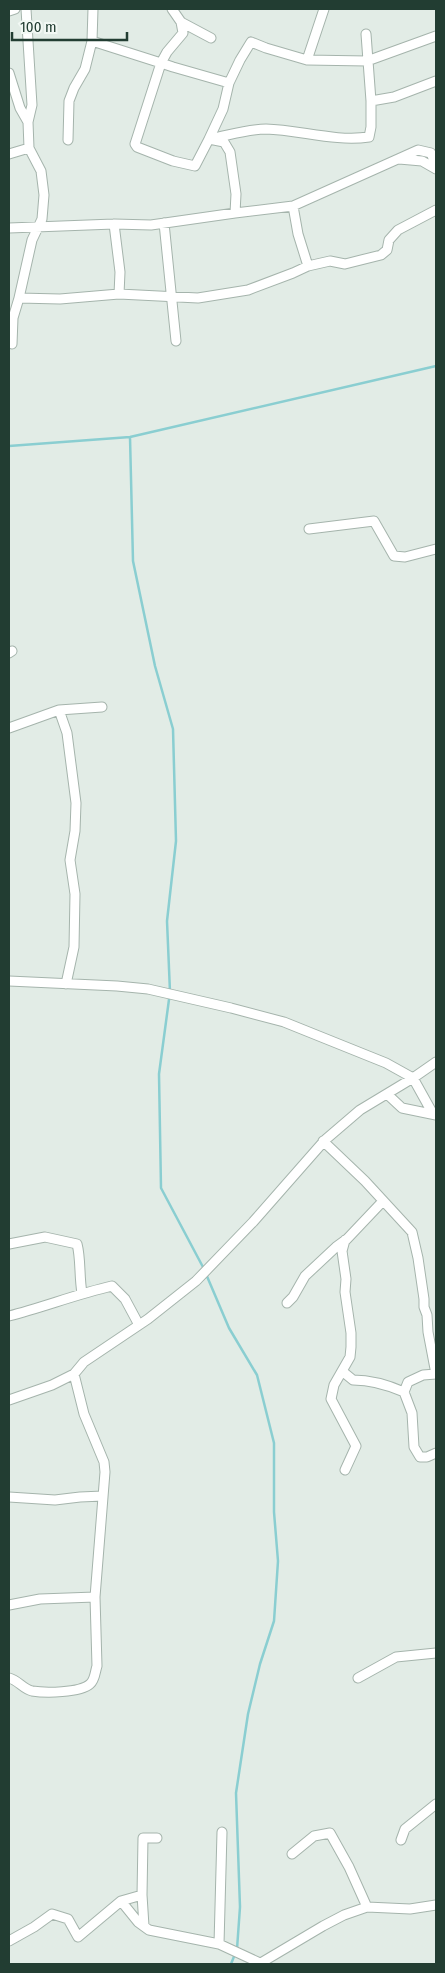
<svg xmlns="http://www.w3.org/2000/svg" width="445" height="1973" font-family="'Fira Sans Condensed',sans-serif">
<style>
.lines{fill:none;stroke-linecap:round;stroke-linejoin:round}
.stream{stroke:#8aced1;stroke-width:2.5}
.street-casing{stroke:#a5b4ac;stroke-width:11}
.street{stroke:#fff;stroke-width:9}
</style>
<rect width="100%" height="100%" fill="#e2ece6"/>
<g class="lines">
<!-- stream -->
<path class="stream" d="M130 437 133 561 155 666 173 729 176 841 167 921 170 992 159 1074 161 1188 204 1269
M9 446 130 437 436 366
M206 1274 229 1328 257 1375 274 1443V1512L278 1561 274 1621 260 1664 248 1714 236 1793 240 1907 237 1949
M231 1964 235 1954"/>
<defs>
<path id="street" d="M9 11 15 9
M181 22 211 38
M366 34 371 101 394 97 436 81
M92 41 161 63 167 52 183 33 181 22 172 9
M307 60 324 9
M9 73 20 108 28 122
M371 101V127L369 137C335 142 300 130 266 129 247 129 227 136 209 139L223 109 229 83 240 60 251 42 266 48 307 60 367 61 436 36
M68 140 69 101 74 88 85 69 92 41 93 9
M9 154 29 148
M399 159 422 161 436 169
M293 206 298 234 308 266
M235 213 293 206 418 150 431 153 436 166
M164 223 176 341
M114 224 120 272 119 294
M9 228 114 224 151 225 235 213 236 194 230 152 224 142 209 139 195 166 173 161 137 147 135 144 161 63 173 67 229 83
M19 298 32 240 42 219 44 195 41 171 29 148 28 122 32 105 26 9
M12 344 13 318 19 298 60 299 119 294 198 298 248 290 293 273 308 266 330 261 345 264 381 255 387 250 389 240 398 230 436 210
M309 529 374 521 394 556 405 557 436 549
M9 653 12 651
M59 710 67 733 76 803 75 831 70 860 75 894 74 947 66 984
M9 728 59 710 102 707
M9 981 117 986 148 989 231 1008 284 1022 386 1063 413 1078 433 1114
M387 1094 402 1108 436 1115
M323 1141 365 1181 412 1232 418 1258 424 1299V1307L427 1315 428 1332 436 1374
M9 1244 45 1237 77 1244C81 1259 79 1276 82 1293
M287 1303 293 1297 305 1276 336 1247 347 1239 383 1201
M9 1316C44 1307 77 1294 112 1286L125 1299 139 1325
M342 1371 353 1380C370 1380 388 1385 404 1392
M436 1374 423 1375 408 1382 404 1392 412 1413 414 1447 420 1457H427L436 1453
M9 1400 52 1385 74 1374 84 1362 148 1319 196 1281 253 1222 325 1140 360 1110 413 1078 436 1062
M345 1470 356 1446 331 1399 334 1385 350 1357 351 1347V1333L345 1292 346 1279 342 1251 345 1240
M9 1497 55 1500 80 1497 103 1496
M9 1605 40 1599 95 1597
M9 1678C18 1680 23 1689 32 1691 45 1693 80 1693 90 1684 95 1680 95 1672 97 1666L95 1597 105 1472 104 1462 84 1414 74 1374
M358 1678 396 1657 436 1653
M401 1840 405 1829 436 1804
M292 1854 314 1836 330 1833 349 1867 367 1907
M142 1895 143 1838H157
M121 1901 142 1895 144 1926
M9 1941 34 1927 52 1914 68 1919 78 1937 121 1901 138 1922 149 1930 219 1944 260 1963
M219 1944 222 1832
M259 1964 323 1926 344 1915 367 1907 410 1909 436 1905"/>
</defs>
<!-- street casing -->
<use href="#street" class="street-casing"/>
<!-- street -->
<use href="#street" class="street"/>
</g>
<!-- border -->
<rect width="445" height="1973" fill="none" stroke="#223d32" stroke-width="20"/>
<!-- scale -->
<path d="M12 32v8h115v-8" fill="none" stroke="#223d32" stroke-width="2.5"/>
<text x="20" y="32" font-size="15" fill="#223d32" stroke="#f2f8f4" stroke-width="4" paint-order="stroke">100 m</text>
</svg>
